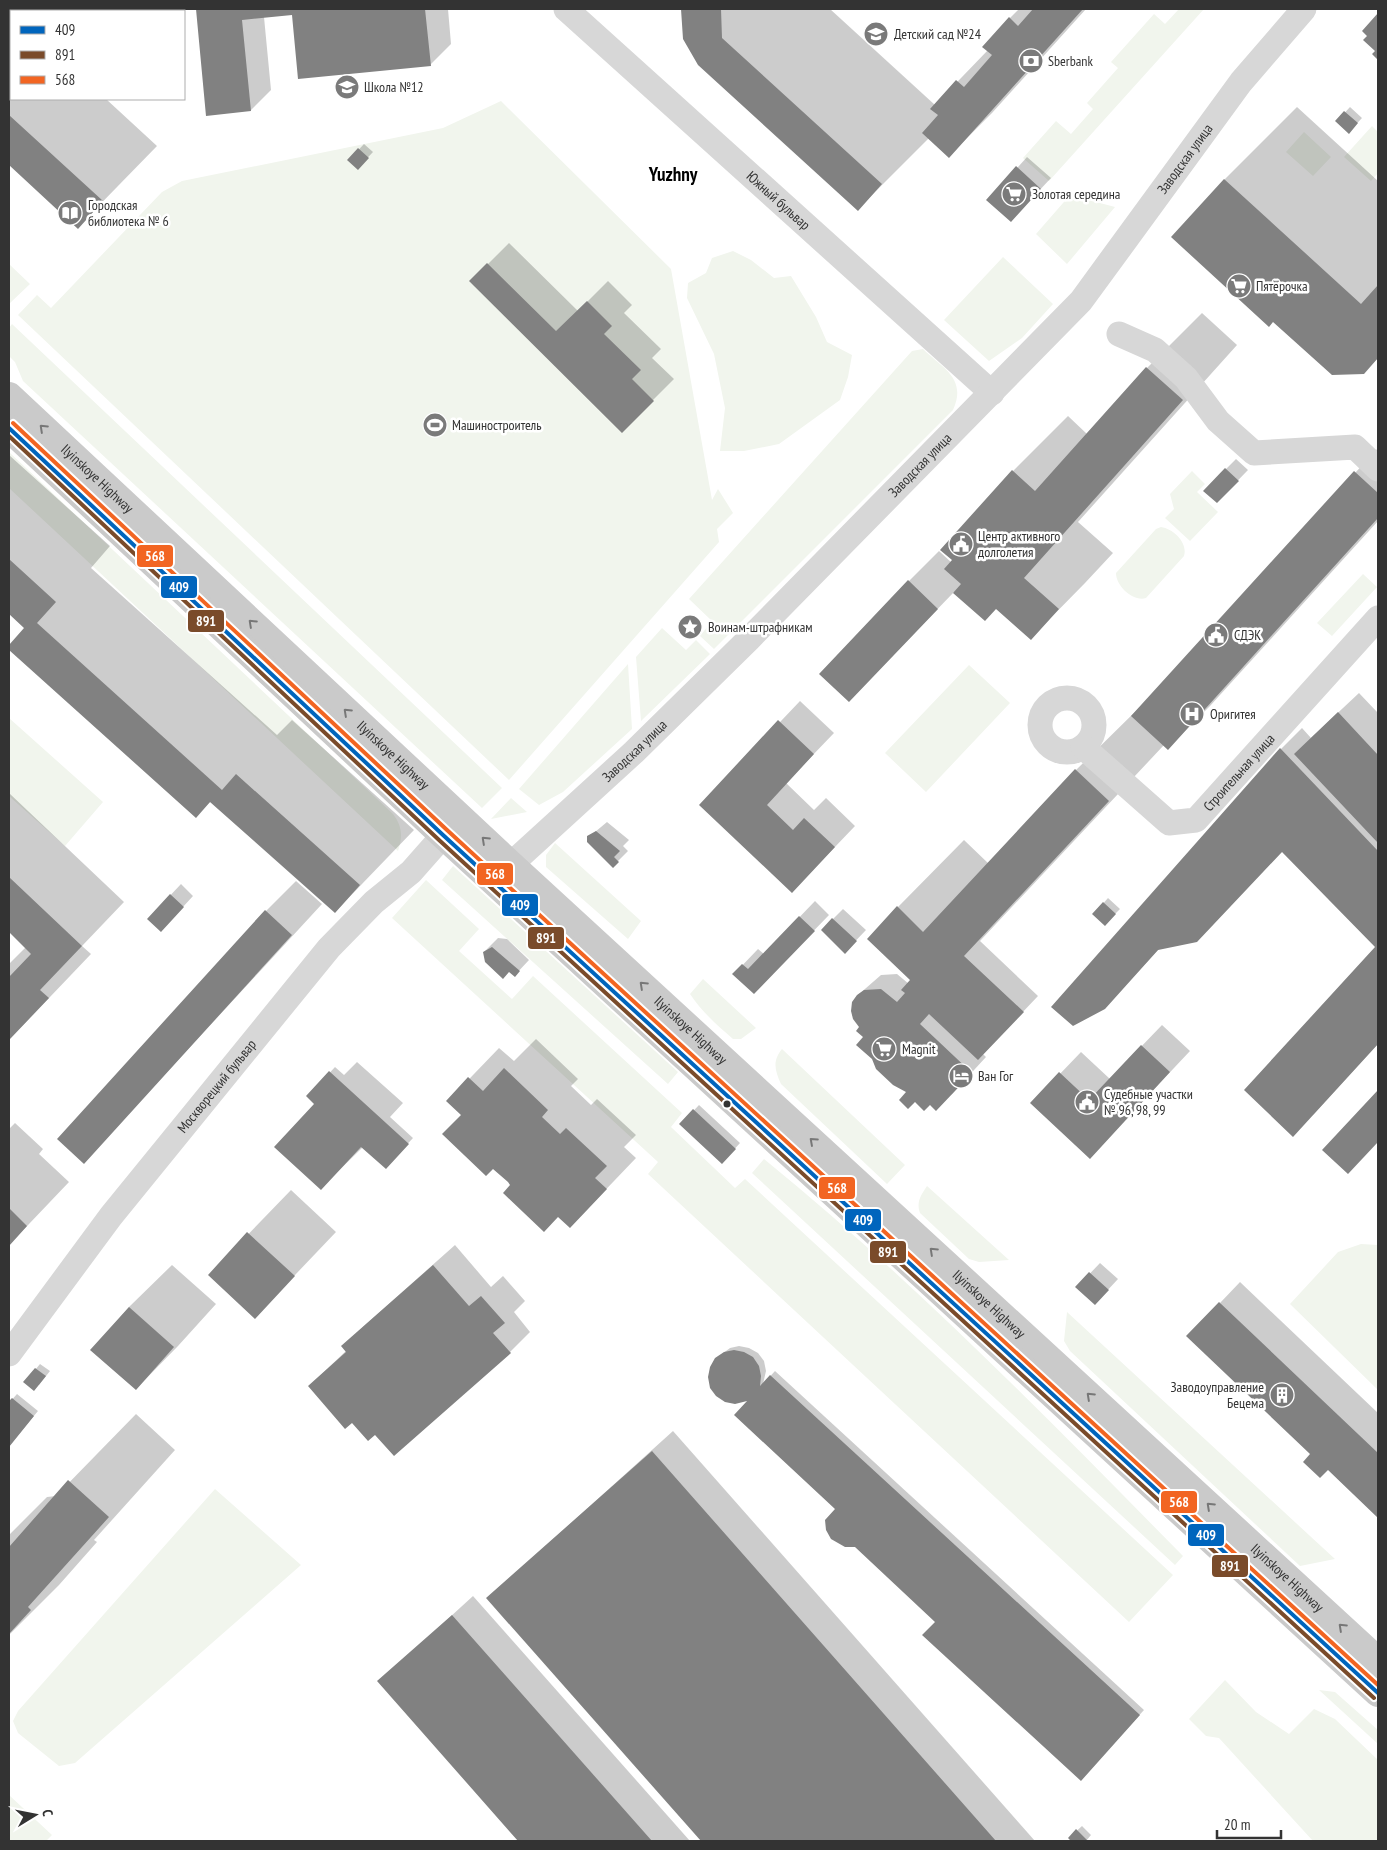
<svg xmlns="http://www.w3.org/2000/svg" width="1387" height="1850" font-family="'PT Sans Narrow',sans-serif">
<style>
.green{fill:#f1f5ed}
.shadow{fill:#0003}
.building{fill:#818181}
.lines{fill:none;stroke-linecap:round;stroke-linejoin:round}
.minor{stroke:#d7d7d7;stroke-width:25}
.major{stroke:#cacaca;stroke-width:28}
.bus-1-casing{stroke:#fff;stroke-width:8}
.bus-2-casing{stroke:#fff;stroke-width:8}
.bus-3-casing{stroke:#fff;stroke-width:8}
.bus-1{stroke:#0065bd;stroke-width:4}
.bus-2{stroke:#7a4b2a;stroke-width:4}
.bus-3{stroke:#f26522;stroke-width:4}
.oneway{stroke:#777}
.bus-dot{fill:#333;stroke:#fff;stroke-width:2}
.labels{text-anchor:middle;dominant-baseline:central;stroke-width:5;stroke-linejoin:round;paint-order:stroke}
.poi-label{font-size:14px;fill:#333;stroke:#fff;text-anchor:start}
.street-label{font-size:14px;fill:#333;stroke:#fff}
.district-label{font-size:19px;font-weight:bold;fill:#000;stroke:#fff}
.line-badge{stroke:#fff;stroke-width:2}
.badge-label{font-size:14px;text-anchor:middle;font-weight:bold;fill:#fff}
</style>
<rect width="100%" height="100%" fill="#fff"/>
<!-- green -->
<path class="green" d="M1179 9H1204L1049 181 1023 158 1056 121 1071 134 1093 109 1087 103 1118 68 1111 62 1154 14 1165 24Z
M501 101 671 269 712 500 718 489 733 513 717 529 719 542 509 780 18 315 37 295 51 308 162 192 182 181 443 128Z
M1372 126 1378 132V173L1371 181 1344 157Z
M1304 132 1331 157 1313 176 1286 152Z
M1070 195 1115 207 1067 264 1036 234Z
M733 251 751 260 774 278 791 276 816 317 827 342 852 355 848 377 840 400 779 444 744 451H720L725 408 714 354 687 298 688 283 706 273 712 258Z
M1003 257 1053 304 1022 338 989 361 944 320Z
M9 264 30 284 9 304Z
M12 324 502 788 482 808 23 381 15 362 9 356V328Z
M923 349C944 369 967 379 953 410L714 649 700 636 712 621 689 599 912 351Z
M9 452 393 814C402 826 403 836 398 851L9 488Z
M1192 471 1205 484 1197 492 1218 512 1190 541 1165 518 1174 509 1170 494Z
M1161 527C1174 529 1188 543 1184 556L1146 598C1133 602 1116 586 1116 573L1156 529Z
M1363 574 1377 587 1332 636 1317 623Z
M662 628 686 650 696 640 710 654 641 721 636 657Z
M628 664 632 729 563 792 539 805 519 789Z
M969 665 1010 703 926 792 885 753Z
M9 718 103 802 65 846 9 796Z
M511 798 527 812 491 819Z
M555 843 641 921 628 939 546 867V855Z
M453 866 678 1072 668 1084 442 880Z
M426 880 479 929 459 951 512 999 533 976 682 1113 671 1127 735 1188 745 1179 1173 1575 1129 1622 648 1174 658 1162 392 918Z
M703 979 756 1028 741 1039H733C717 1025 702 1012 690 994Z
M782 1049 905 1165 887 1184 781 1084C775 1071 772 1061 782 1049Z
M764 1159C913 1280 1048 1419 1183 1556L1175 1565 752 1173Z
M927 1186 1009 1260 979 1262 969 1259 920 1213C916 1202 921 1195 927 1186Z
M1361 1244 1378 1245V1390L1290 1304 1338 1252Z
M1067 1312 1335 1559 1300 1566 1070 1351 1064 1341Z
M215 1489 301 1565 75 1763 59 1766 18 1733 13 1721 18 1711Z
M1225 1680 1256 1712 1289 1734 1314 1709 1335 1719 1378 1760V1841H1313L1219 1738 1206 1736 1189 1719Z
M1319 1690 1335 1692 1378 1730V1744Z
M9 1795 52 1835 46 1841H9Z"/>
<!-- shadow -->
<path class="shadow" d="M197 9H448L451 44 430 65 293 14 264 17 271 90 251 110 207 115Z
M683 9H830L935 105 988 50 1010 18 1019 9H1086L992 113 949 156 929 138 858 209 684 39Z
M9 10 11 12V99H106L157 146 78 227 9 164Z
M1297 107 1378 181V358L1363 373 1273 320 1173 237 1225 179Z
M1350 107 1362 118 1349 132 1337 121Z
M364 144 373 152 358 168 349 160Z
M1027 157 1051 178 1021 210 988 200Z
M509 243 578 311 608 281 632 305 624 313 661 349 652 358 674 379 622 431 471 281Z
M1202 313 1237 345 1078 522 1113 553 1085 583 1031 638 996 608 954 592 849 701 909 581 939 551 952 563 954 560 942 550 1013 471 1068 416 1087 434 1147 368Z
M1378 448V521L1210 706 1168 748 1164 745 980 941 1038 996 983 1054 986 1057 952 1094 930 1103 908 1092 865 1037 861 1027 858 995 881 975 897 974 909 984 912 980 898 907 964 840 989 864 1076 770 1143 704Z
M9 455 110 546 91 568 277 735 292 720 414 830 335 912 211 801 196 816 9 648 26 628 9 612Z
M1236 459 1248 470 1217 502 1226 469Z
M1359 693 1378 713V1044L1313 1115 1377 947 1283 851 1160 948 1104 1008 1053 1007 1281 749 1302 728 1311 738Z
M800 701 834 733 786 783 814 810 826 798 855 826 812 871 701 805Z
M9 793 124 902 82 946 91 954 9 1040V964L26 947 9 931Z
M607 822 629 840 623 846 628 851 613 866 589 837Z
M296 881 322 904 84 1162 266 911Z
M181 884 193 896 171 920 148 919Z
M1108 898 1120 909 1105 924 1094 914Z
M815 901 829 915 769 977 734 974 758 949 764 954Z
M843 909 866 930 845 952 822 930Z
M498 938 507 939 529 960 515 975 484 952Z
M1162 1025 1190 1051 1110 1136 1032 1103 1081 1052 1110 1079Z
M536 1039 578 1079 571 1086 591 1105 597 1099 636 1135 624 1147 636 1158 570 1227 558 1216 512 1185 463 1114 448 1101 499 1048 514 1061Z
M357 1062 403 1103 390 1117 413 1138 390 1163 363 1147 321 1188 316 1103 308 1096 335 1067 344 1075Z
M699 1105 740 1143 722 1163 681 1124Z
M15 1123 43 1149 39 1154 69 1182 9 1245V1126L10 1128Z
M291 1190 336 1232 255 1317 209 1275Z
M455 1245 491 1287 503 1276 525 1301 514 1312 530 1332 510 1352 375 1433 352 1421 309 1386 347 1350 343 1346 364 1326Z
M1100 1263 1118 1279 1105 1293 1077 1287Z
M172 1265 216 1304 178 1346 136 1389 92 1350 129 1307Z
M1240 1282 1378 1413V1517L1312 1454 1220 1303Z
M739 1346 749 1348 758 1353 764 1361 766 1371 763 1384 775 1371 1144 1710 1086 1774 937 1622 855 1545 837 1509 750 1399 722 1354 730 1348Z
M40 1364 50 1371 39 1385 25 1382Z
M17 1394 38 1411 9 1446V1403Z
M136 1414 175 1450 94 1540 97 1542 59 1585 9 1635V1535L47 1497 56 1496Z
M673 1431 1035 1841H703L488 1598Z
M473 1596 690 1841H520L379 1682Z
M1082 1826 1091 1835 1086 1841H1072L1069 1838Z"/>
<!-- building -->
<path class="building" d="M196 9H425L431 66 298 79 292 15 242 20 251 111 206 116Z
M681 9H721L722 38 882 184 858 211 698 65 683 39Z
M1033 9H1083L949 158 922 133 938 115 930 109 956 80 964 87 992 55 982 47 1009 17 1018 26Z
M1378 13V60L1372 54 1375 51 1363 40 1367 36 1362 31Z
M1344 111 1358 123 1349 134 1335 121Z
M9 115 103 201 78 229 9 165Z
M358 148 369 158 358 170 347 160Z
M1016 166 1041 189 1011 222 986 200Z
M1224 179 1361 304 1378 285V358L1364 374 1332 375 1273 322 1269 327 1171 237Z
M487 263 556 331 587 301 612 326 604 334 641 370 632 379 654 401 622 433 469 281Z
M1146 367 1183 400 1024 578 1059 609 1031 640 996 609 985 621 953 593 961 584 944 569 952 560 940 550 1012 470 1035 491Z
M1225 468 1239 481 1217 503 1203 491Z
M1354 471 1378 493V518L1168 750 1131 716Z
M9 559 56 602 37 623 222 790 236 774 360 885 335 913 210 802 196 818 9 650V645L24 628 9 614Z
M908 580 938 609 849 702 819 674Z
M1338 712 1378 755V843L1294 754Z
M778 720 814 754 767 805 793 830 804 818 835 847 792 893 699 805Z
M1280 748 1378 851V1044L1293 1137 1244 1090 1375 947 1282 852 1197 942 1158 950 1105 1009 1073 1026 1051 1007Z
M1075 769 1109 801 964 956 1024 1012 978 1060 929 1014 920 1024 972 1073 936 1111 930 1105 924 1111 915 1102 908 1109 899 1100 906 1092 893 1085 876 1069 872 1059 856 1045 863 1037 856 1031 859 1027 853 1019 851 1011 852 1002 857 995 864 990 881 989 897 1002 905 993 901 990 910 980 867 939 897 906 923 932Z
M596 831 620 851 614 857 619 862 613 868 587 842V836Z
M9 877 82 946 40 990 49 998 9 1040V977L31 954 9 932Z
M170 894 184 907 161 932 147 919Z
M1103 902 1116 914 1105 926 1092 914Z
M265 910 292 935 84 1164 57 1139Z
M799 916 815 931 754 994 732 974 742 964 748 969Z
M832 918 857 941 845 954 821 930Z
M492 947 520 971 515 977 509 972 503 979 485 962 483 952Z
M1141 1045 1170 1072 1090 1159 1030 1103 1059 1072 1089 1100Z
M504 1068 548 1110 542 1117 560 1134 566 1128 607 1166 595 1178 607 1189 570 1228 558 1217 544 1232 503 1193 510 1185 508 1182 493 1169 486 1176 442 1134 461 1115 446 1101 468 1077 483 1091Z
M329 1071 409 1144 386 1169 361 1147 321 1190 274 1147 314 1104 306 1096Z
M1378 1090V1142L1348 1174 1322 1150Z
M693 1109 736 1149 722 1164 679 1124Z
M9 1208 27 1226 9 1246Z
M247 1232 295 1276 255 1319 208 1275Z
M433 1265 469 1306 481 1296 505 1323 493 1333 511 1353 394 1456 375 1435 368 1441 352 1423 345 1429 308 1386 346 1352 341 1346Z
M1089 1272 1109 1290 1095 1305 1075 1287Z
M1219 1302 1378 1453V1518L1328 1470 1320 1478 1303 1462 1310 1454 1186 1336Z
M129 1307 174 1347 136 1390 90 1350Z
M734 1350 744 1352 753 1357 759 1366 761 1376 760 1386 770 1375 1140 1715 1081 1781 922 1635 935 1622 855 1547H845L831 1539 826 1530 825 1520 835 1509 734 1415 747 1401 735 1404 725 1402 716 1396 710 1388 708 1377 710 1367 715 1358 724 1352Z
M35 1368 46 1376 34 1391 23 1382Z
M12 1398 34 1416 9 1447V1401Z
M652 1451 996 1841H701L486 1598Z
M68 1480 109 1517 28 1607 31 1610 9 1634V1547Z
M452 1615 652 1841H518L377 1681Z
M1076 1829 1088 1841H1071L1068 1838Z"/>
<g class="lines">
<!-- minor -->
<g class="minor">
<path id="s1" d="M566 9 992 393"/>
<path d="M1119 334 1155 350 1186 378 1218 421 1254 453 1355 447 1378 469"/>
<circle cx="1067" cy="725" r="27"/>
<path id="s2" d="M1083 747 1169 823 1196 820 1378 618"/>
<path id="s3" d="M496 878 634 752 749 639 1081 301 1241 82 1304 9"/>
<path id="s4" d="M9 1354 111 1216 329 948 374 902 411 872 456 821"/>
</g>
<!-- major -->
<g class="major">
<path id="s5" d="M9 396 510 864 1378 1661"/>
<path d="M9 428 443 835 1378 1693"/>
</g>
<defs>
<path id="bus-1" d="M9 428 443 835 1378 1693"/>
<path id="bus-2" d="M9 436 439 840 1374 1698"/>
<path id="bus-3" d="M13 423 447 830 1378 1685"/>
</defs>
<!-- bus-1 casing -->
<use href="#bus-1" class="bus-1-casing"/>
<!-- bus-2 casing -->
<use href="#bus-2" class="bus-2-casing"/>
<!-- bus-3 casing -->
<use href="#bus-3" class="bus-3-casing"/>
<!-- bus-1 -->
<use href="#bus-1" class="bus-1"/>
<!-- bus-2 -->
<use href="#bus-2" class="bus-2"/>
<!-- bus-3 -->
<use href="#bus-3" class="bus-3"/>
</g>
<!-- one-way arrows -->
<defs><path id="oneway-chevron" d="M-2-3.5L2.5 0L-2 3.5" fill="none" stroke-width="1.6" stroke-linecap="round" stroke-linejoin="round" transform="scale(1.25)"/></defs>
<g class="oneway">
<use href="#oneway-chevron" transform="translate(43 428) rotate(-137)"/>
<use href="#oneway-chevron" transform="translate(252 623) rotate(-137)"/>
<use href="#oneway-chevron" transform="translate(347 712) rotate(-137)"/>
<use href="#oneway-chevron" transform="translate(485 840) rotate(-137)"/>
<use href="#oneway-chevron" transform="translate(643 985) rotate(-137)"/>
<use href="#oneway-chevron" transform="translate(813 1141) rotate(-138)"/>
<use href="#oneway-chevron" transform="translate(933 1251) rotate(-137)"/>
<use href="#oneway-chevron" transform="translate(1090 1396) rotate(-137)"/>
<use href="#oneway-chevron" transform="translate(1210 1506) rotate(-137)"/>
<use href="#oneway-chevron" transform="translate(1342 1627) rotate(-137)"/>
</g>
<!-- icons -->
<defs>
<symbol id="school-disc" viewBox="-11 -11 22 22"><circle r="9.5" fill="#7a7a7a" stroke="#fff"/><path d="M0-5L7-2L0 1L-7-2ZM-4 1L0 2.5L4 1V4Q0 6-4 4Z" fill="#fff"/></symbol>
<symbol id="bank-disc" viewBox="-11 -11 22 22"><circle r="9.5" fill="#7a7a7a" stroke="#fff"/><path d="M-6-4H6V4H-6ZM0-2.3a2.3 2.3 0 1 0 0 4.6a2.3 2.3 0 1 0 0-4.6Z" fill="#fff"/></symbol>
<symbol id="supermarket-disc" viewBox="-11 -11 22 22"><circle r="9.5" fill="#7a7a7a" stroke="#fff"/><path d="M-6-5.5h2.5l.6 2H6L4.5 2H-2.5L-4.4-4H-6ZM-1.5 3.2a1.3 1.3 0 1 0 .1 0ZM3 3.2a1.3 1.3 0 1 0 .1 0Z" fill="#fff"/></symbol>
<symbol id="library-disc" viewBox="-11 -11 22 22"><circle r="9.5" fill="#7a7a7a" stroke="#fff"/><path d="M-6-4Q-3-5.5-.7-3.5V5Q-3 3-6 4ZM6-4Q3-5.5 .7-3.5V5Q3 3 6 4Z" fill="#fff"/></symbol>
<symbol id="stadium-disc" viewBox="-11 -11 22 22"><circle r="9.5" fill="#7a7a7a" stroke="#fff"/><path d="M0-5a6.5 5 0 1 0 0 10a6.5 5 0 1 0 0-10ZM-3.5-1.8h7v3.6h-7Z" fill="#fff"/></symbol>
<symbol id="civic-disc" viewBox="-11 -11 22 22"><circle r="9.5" fill="#7a7a7a" stroke="#fff"/><path d="M-.6-6.5H3V-4.5H.6V-3L4-1V1h2V6H-6V1h2V-1L-.6-3ZM-1.2 2.5V6h2.4V2.5Z" fill="#fff"/></symbol>
<symbol id="sight-disc" viewBox="-11 -11 22 22"><circle r="9.5" fill="#7a7a7a" stroke="#fff"/><path d="M0-6L1.8-2.2L6-1.7L2.9 1.2L3.7 5.4L0 3.3L-3.7 5.4L-2.9 1.2L-6-1.7L-1.8-2.2Z" fill="#fff"/></symbol>
<symbol id="hospital-disc" viewBox="-11 -11 22 22"><circle r="9.5" fill="#7a7a7a" stroke="#fff"/><path d="M-5-5h3v3.5h4V-5h3V5h-3V1.5h-4V5h-3Z" fill="#fff"/></symbol>
<symbol id="hotel-disc" viewBox="-11 -11 22 22"><circle r="9.5" fill="#7a7a7a" stroke="#fff"/><path d="M-6-4.5h1.5V1H6V5H4.5V3h-9V5H-6ZM-4 0a1.8 1.8 0 1 1 3.6 0ZM.5 0V-2.5h3Q6-2.5 6 0Z" fill="#fff"/></symbol>
<symbol id="building-disc" viewBox="-11 -11 22 22"><circle r="9.5" fill="#7a7a7a" stroke="#fff"/><path d="M-4-6H4V6H1V3H-1V6H-4ZM-2.5-4.3h1.7v1.8h-1.7ZM.8-4.3h1.7v1.8H.8ZM-2.5-1h1.7V.8h-1.7ZM.8-1h1.7V.8H.8Z" fill="#fff"/></symbol>
</defs>
<g fill-rule="evenodd">
<use href="#school-disc" x="862" y="20" width="28" height="28"/>
<use href="#bank-disc" x="1017" y="47" width="28" height="28"/>
<use href="#school-disc" x="333" y="73" width="28" height="28"/>
<use href="#supermarket-disc" x="1000" y="180" width="28" height="28"/>
<use href="#library-disc" x="56" y="199" width="28" height="28"/>
<use href="#supermarket-disc" x="1225" y="272" width="28" height="28"/>
<use href="#stadium-disc" x="421" y="411" width="28" height="28"/>
<use href="#civic-disc" x="947" y="530" width="28" height="28"/>
<use href="#sight-disc" x="676" y="613" width="28" height="28"/>
<use href="#civic-disc" x="1202" y="621" width="28" height="28"/>
<use href="#hospital-disc" x="1178" y="700" width="28" height="28"/>
<use href="#supermarket-disc" x="870" y="1035" width="28" height="28"/>
<use href="#hotel-disc" x="947" y="1062" width="28" height="28"/>
<use href="#civic-disc" x="1073" y="1088" width="28" height="28"/>
<use href="#building-disc" x="1268" y="1381" width="28" height="28"/>
</g>
<!-- markers -->
<circle class="bus-dot" cx="727" cy="1104" r="4.5"/>
<g class="labels">
<!-- poi labels -->
<g class="poi-label">
<text x="894" y="34">Детский сад №24</text>
<text x="1048" y="61">Sberbank</text>
<text x="364" y="87">Школа №12</text>
<text x="1032" y="194">Золотая середина</text>
<text x="88" y="205">Городская<tspan x="88" dy="16">библиотека № 6</tspan></text>
<text x="1256" y="286">Пятёрочка</text>
<text x="452" y="425">Машиностроитель</text>
<text x="978" y="536">Центр активного<tspan x="978" dy="16">долголетия</tspan></text>
<text x="708" y="627">Воинам-штрафникам</text>
<text x="1234" y="635">СДЭК</text>
<text x="1210" y="714">Оригитея</text>
<text x="902" y="1049">Magnit</text>
<text x="978" y="1076">Ван Гог</text>
<text x="1104" y="1094">Судебные участки<tspan x="1104" dy="16">№ 96, 98, 99</tspan></text>
<text x="1264" y="1387" text-anchor="end">Заводоуправление<tspan x="1264" dy="16">Бецема</tspan></text>
</g>
<!-- street labels -->
<g class="street-label">
<text stroke="none"><textPath href="#s3" startOffset="998">Заводская улица</textPath></text>
<text stroke="none"><textPath href="#s1" startOffset="286">Южный бульвар</textPath></text>
<text stroke="none"><textPath href="#s3" startOffset="592">Заводская улица</textPath></text>
<text stroke="none"><textPath href="#s5" startOffset="121">Ilyinskoye Highway</textPath></text>
<text stroke="none"><textPath href="#s3" startOffset="188">Заводская улица</textPath></text>
<text stroke="none"><textPath href="#s5" startOffset="526">Ilyinskoye Highway</textPath></text>
<text stroke="none"><textPath href="#s2" startOffset="206">Строительная улица</textPath></text>
<text stroke="none"><textPath href="#s5" startOffset="931">Ilyinskoye Highway</textPath></text>
<text stroke="none"><textPath href="#s4" startOffset="339">Москворецкий бульвар</textPath></text>
<text stroke="none"><textPath href="#s5" startOffset="1336">Ilyinskoye Highway</textPath></text>
<text stroke="none"><textPath href="#s5" startOffset="1741">Ilyinskoye Highway</textPath></text>
</g>
<!-- district labels -->
<g class="district-label">
<text x="673" y="174">Yuzhny</text>
</g>
</g>
<g class="line-badge">
<rect x="136" y="544" width="38" height="24" rx="5" fill="#f26522"/>
<rect x="160" y="575" width="38" height="24" rx="5" fill="#0065bd"/>
<rect x="187" y="609" width="38" height="24" rx="5" fill="#7a4b2a"/>
<rect x="476" y="862" width="38" height="24" rx="5" fill="#f26522"/>
<rect x="501" y="893" width="38" height="24" rx="5" fill="#0065bd"/>
<rect x="527" y="926" width="38" height="24" rx="5" fill="#7a4b2a"/>
<rect x="818" y="1176" width="38" height="24" rx="5" fill="#f26522"/>
<rect x="844" y="1208" width="38" height="24" rx="5" fill="#0065bd"/>
<rect x="869" y="1240" width="38" height="24" rx="5" fill="#7a4b2a"/>
<rect x="1160" y="1490" width="38" height="24" rx="5" fill="#f26522"/>
<rect x="1187" y="1523" width="38" height="24" rx="5" fill="#0065bd"/>
<rect x="1211" y="1554" width="38" height="24" rx="5" fill="#7a4b2a"/>
</g>
<g class="badge-label">
<text x="155" y="561">568</text>
<text x="179" y="592">409</text>
<text x="206" y="626">891</text>
<text x="495" y="879">568</text>
<text x="520" y="910">409</text>
<text x="546" y="943">891</text>
<text x="837" y="1193">568</text>
<text x="863" y="1225">409</text>
<text x="888" y="1257">891</text>
<text x="1179" y="1507">568</text>
<text x="1206" y="1540">409</text>
<text x="1230" y="1571">891</text>
</g>
<!-- border -->
<rect width="1387" height="1850" fill="none" stroke="#333333" stroke-width="20"/>
<!-- legend -->
<rect x="10" y="10" width="175" height="90" fill="#ffffff" stroke="#adadad"/>
<rect x="20" y="26" width="25" height="8" fill="#0065bd" stroke="#adadad"/>
<text x="55" y="35" font-size="15" fill="#333333">409</text>
<rect x="20" y="51" width="25" height="8" fill="#7a4b2a" stroke="#adadad"/>
<text x="55" y="60" font-size="15" fill="#333333">891</text>
<rect x="20" y="76" width="25" height="8" fill="#f26522" stroke="#adadad"/>
<text x="55" y="85" font-size="15" fill="#333333">568</text>
<!-- north arrow -->
<g transform="translate(35 1815) rotate(80)" stroke="#ffffff" stroke-width="4" paint-order="stroke">
<path d="M0-4L9 19L0 12L-9 19Z" fill="#333333"/>
<text y="-8" font-size="14" font-weight="bold" text-anchor="middle" fill="#333333">С</text>
</g>
<!-- scale -->
<path d="M1217 1830v8h64v-8" fill="none" stroke="#333333" stroke-width="2.5"/>
<text x="1224" y="1830" font-size="15" fill="#333333" stroke="#ffffff" stroke-width="4" paint-order="stroke">20 m</text>
</svg>
